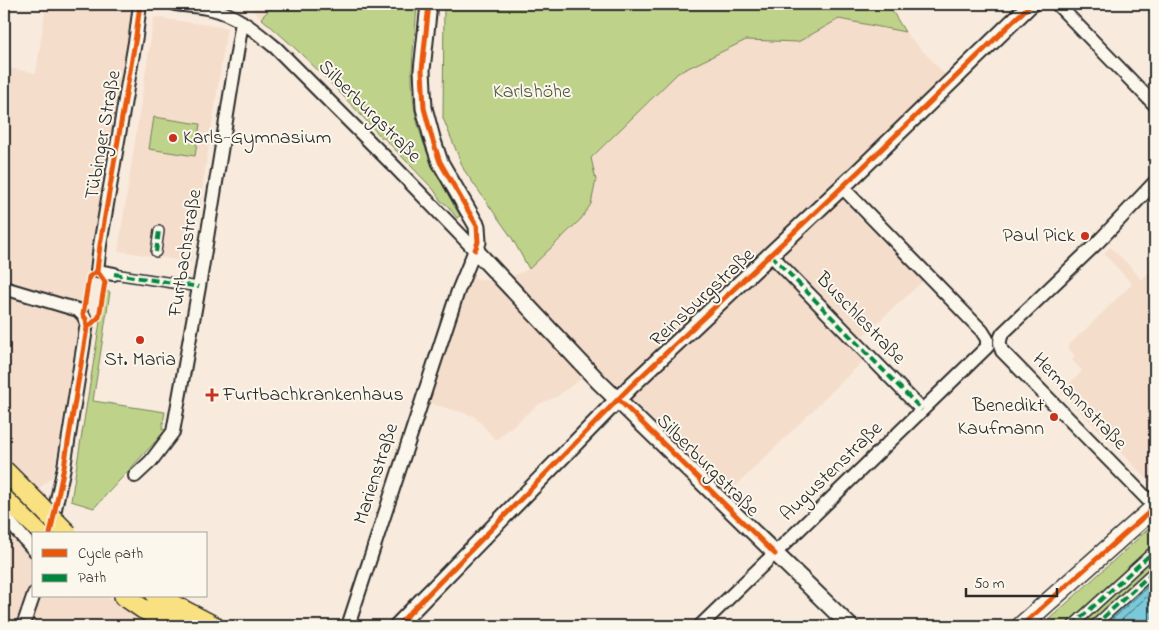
<svg xmlns="http://www.w3.org/2000/svg" width="1159" height="630" font-family="'Indie Flower',sans-serif">
<style>
.built{fill:#f5ddcb}
.green{fill:#bed389;stroke:#747f5a}
.water{fill:#7ac8d8;stroke:#5a8993}
.lines{fill:none;stroke-linecap:round;stroke-linejoin:round}
.shore{stroke:#4b6a70;stroke-width:1}
.pedestrian-casing{stroke:#2b2b2b;stroke-width:12}
.minor-casing{stroke:#2b2b2b;stroke-width:16}
.tertiary-casing{stroke:#2b2b2b;stroke-width:19}
.secondary-casing{stroke:#2b2b2b;stroke-width:21}
.primary-casing{stroke:#2b2b2b;stroke-width:22}
.pedestrian{stroke:#fbf7ec;stroke-width:9}
.minor{stroke:#fbf7ec;stroke-width:12}
.tertiary{stroke:#fbf7ec;stroke-width:15}
.secondary{stroke:#fbf7ec;stroke-width:18}
.primary{stroke:#f9e181;stroke-width:19}
.primary-bridge-casing{stroke:#2b2b2b;stroke-width:22;stroke-linecap:butt}
.primary-bridge{stroke:#f9e181;stroke-width:19}
.quiet{stroke:#00873e;stroke-width:4;stroke-dasharray:8 4;stroke-linecap:butt}
.cycleway-casing{stroke:#fbf7ec;stroke-width:8}
.cycleway{stroke:#e8590c;stroke-width:5}
.poi-dot{fill:#c8321e;stroke:#fbf7ec;stroke-width:2}
.labels{text-anchor:middle;dominant-baseline:central;stroke-width:4;stroke-linejoin:round;paint-order:stroke}
.park-label{font-size:20px;fill:#505542;stroke:#fbf7ec}
.street-label{font-size:20px;fill:#2b2b2b;stroke:#fbf7ec}
.poi-label{font-size:20px;fill:#2b2b2b;stroke:#fbf7ec;text-anchor:start}
</style>
<rect width="100%" height="100%" fill="#f8ebdd"/>
<filter id="ink" filterUnits="userSpaceOnUse"><feTurbulence type="fractalNoise" baseFrequency=".02" numOctaves="2"/><feDisplacementMap in="SourceGraphic" scale="10" xChannelSelector="R" yChannelSelector="G"/><feConvolveMatrix kernelMatrix="1 2 1 2 8 2 1 2 1" color-interpolation-filters="sRGB"/></filter>
<g filter="url(#ink)">
<!-- built -->
<path class="built" d="M46 4H133L53 476 38 490 4 453V67L36 73Z
M247 4H275L261 18Z
M154 17 227 28 191 262 118 251Z
M839 19 905 32 955 85 838 196 923 281 852 346 864 360 728 494 618 399 590 372 558 396 539 404 496 440 474 416 429 403 467 277 498 282 529 269 581 219 591 204 596 180 591 159 678 73 746 40 798 42Z
M1110 247 1131 267 1141 280 1155 267V477L1150 482 1061 392 1082 371 1072 360 1075 356 1067 347 1132 284 1104 254Z
M4 518 34 552V596H107L166 626H4Z"/>
<!-- green -->
<path class="green" d="M275 4H417C416 27 412 50 412 73 411 130 433 168 460 216L457 218 447 205 441 201 434 190 384 138H382C344 96 304 54 261 18Z
M444 4H888L905 32 839 19 798 42 746 40 678 73 591 158 596 180 591 204 581 219 529 269 512 238 464 170 443 118Z
M154 117 200 124 195 156 149 149Z
M105 291 110 292 93 401 165 412 162 429 166 430 94 508 71 501Z
M1155 523V626H1048L1045 623Z"/>
<!-- water -->
<path class="water" d="M1155 574V626H1098Z"/>
<g class="lines">
<!-- shore -->
<path class="shore" d="M1105 626 1155 580
M1115 626 1155 589"/>
<defs>
<path id="pedestrian" d="M156 252 159 231
M114 274 199 287
M1072 626 1155 550
M1094 626 1155 570"/>
<path id="minor" d="M175 4C189 6 205 6 219 11 240 18 258 33 276 48L395 167 475 250 458 291 348 626
M1057 4 1155 105
M1155 182 1098 242 1003 333C999 339 999 344 1002 351L1155 507
M771 255 922 410
M114 274 97 271 100 245 136 36 140 4
M4 288 78 310 83 315 87 323 64 467 52 523
M135 476 151 461 173 432 199 287 242 22
M4 516 34 550
M23 626 34 594
M700 626 987 347V339L982 331 842 187"/>
<path id="tertiary" d="M429 4 422 70 424 108 432 138 440 162 477 226 478 242 475 250 599 382 850 626
M397 626 631 386 858 172 1031 4"/>
<path id="secondary" d="M1021 626 1155 507"/>
<path id="primary" d="M4 496 44 534
M124 596 143 609 177 626
M156 596 214 626"/>
</defs>
<!-- pedestrian casing -->
<use href="#pedestrian" class="pedestrian-casing"/>
<!-- minor casing -->
<use href="#minor" class="minor-casing"/>
<!-- tertiary casing -->
<use href="#tertiary" class="tertiary-casing"/>
<!-- secondary casing -->
<use href="#secondary" class="secondary-casing"/>
<!-- primary casing -->
<use href="#primary" class="primary-casing"/>
<!-- pedestrian -->
<use href="#pedestrian" class="pedestrian"/>
<!-- minor -->
<use href="#minor" class="minor"/>
<!-- tertiary -->
<use href="#tertiary" class="tertiary"/>
<!-- secondary -->
<use href="#secondary" class="secondary"/>
<!-- primary -->
<use href="#primary" class="primary"/>
<defs>
<path id="primary-bridge" d="M4 470 68 534"/>
</defs>
<!-- primary-bridge casing -->
<use href="#primary-bridge" class="primary-bridge-casing"/>
<!-- primary-bridge -->
<use href="#primary-bridge" class="primary-bridge"/>
<!-- quiet -->
<path class="quiet" d="M156 252 159 231
M771 255 922 410
M114 274 199 287
M1072 626 1155 550
M1094 626 1155 570"/>
<defs>
<path id="cycleway" d="M429 4 422 70 424 108 432 138 440 162 477 226 478 242 475 250
M87 328 99 317 105 282 97 271
M618 399 775 554
M50 534 64 467 87 328 86 319 83 315 89 277 97 271 100 245 136 36 140 4
M397 626 631 386 858 172 1031 4
M1021 626 1155 507"/>
</defs>
<!-- cycleway casing -->
<use href="#cycleway" class="cycleway-casing"/>
<!-- cycleway -->
<use href="#cycleway" class="cycleway"/>
</g>
</g>
<!-- markers -->
<g class="poi-dot">
<circle cx="173" cy="138" r="5"/>
<circle cx="1085" cy="236" r="5"/>
<circle cx="140" cy="340" r="5"/>
<path d="M209.5 387.5h5v5h5v5h-5v5h-5v-5h-5v-5h5z"/>
<circle cx="1054" cy="417" r="5"/>
</g>
<g class="labels">
<!-- park labels -->
<g class="park-label">
<text x="532" y="92">Karlshöhe</text>
</g>
<!-- street labels -->
<g class="street-label">
<text transform="translate(369 112) rotate(45)">Silberburgstraße</text>
<text transform="translate(104 135) rotate(-80)">Tübinger Straße</text>
<text transform="translate(186 253) rotate(-81)">Furtbachstraße</text>
<text transform="translate(703 298) rotate(-43)">Reinsburgstraße</text>
<text transform="translate(860 319) rotate(46)">Buschlestraße</text>
<text transform="translate(1079 402) rotate(46)">Hermannstraße</text>
<text transform="translate(707 466) rotate(45)">Silberburgstraße</text>
<text transform="translate(832 472) rotate(-44)">Augustenstraße</text>
<text transform="translate(377 474) rotate(-72)">Marienstraße</text>
</g>
<!-- poi labels -->
<g class="poi-label">
<text x="183" y="138">Karls-Gymnasium</text>
<text x="1075" y="236" text-anchor="end">Paul Pick</text>
<text x="140" y="360" text-anchor="middle">St. Maria</text>
<text x="223" y="395">Furtbachkrankenhaus</text>
<text x="1044" y="406" text-anchor="end">Benedikt<tspan x="1044" dy="23">Kaufmann</tspan></text>
</g>
</g>
<!-- margin -->
<rect width="1159" height="630" fill="none" stroke="#fbf7ec" stroke-width="20"/>
<rect x="10" y="10" width="1139" height="610" fill="none" stroke="#2b2b2b" stroke-width="2" filter="url(#ink)"/>
<!-- legend -->
<rect x="32" y="532" width="175" height="65" fill="#fbf7ec" stroke="#a8a59f"/>
<rect x="42" y="549" width="25" height="8" fill="#e8590c" stroke="#a8a59f"/>
<text x="78" y="558" font-size="15" fill="#2b2b2b">Cycle path</text>
<rect x="42" y="574" width="25" height="8" fill="#00873e" stroke="#a8a59f"/>
<text x="78" y="582" font-size="15" fill="#2b2b2b">Path</text>
<!-- scale -->
<path d="M966 588v8h91v-8" fill="none" stroke="#2b2b2b" stroke-width="2.5"/>
<text x="974" y="588" font-size="15" fill="#2b2b2b" stroke="#fbf7ec" stroke-width="4" paint-order="stroke">50 m</text>
</svg>
